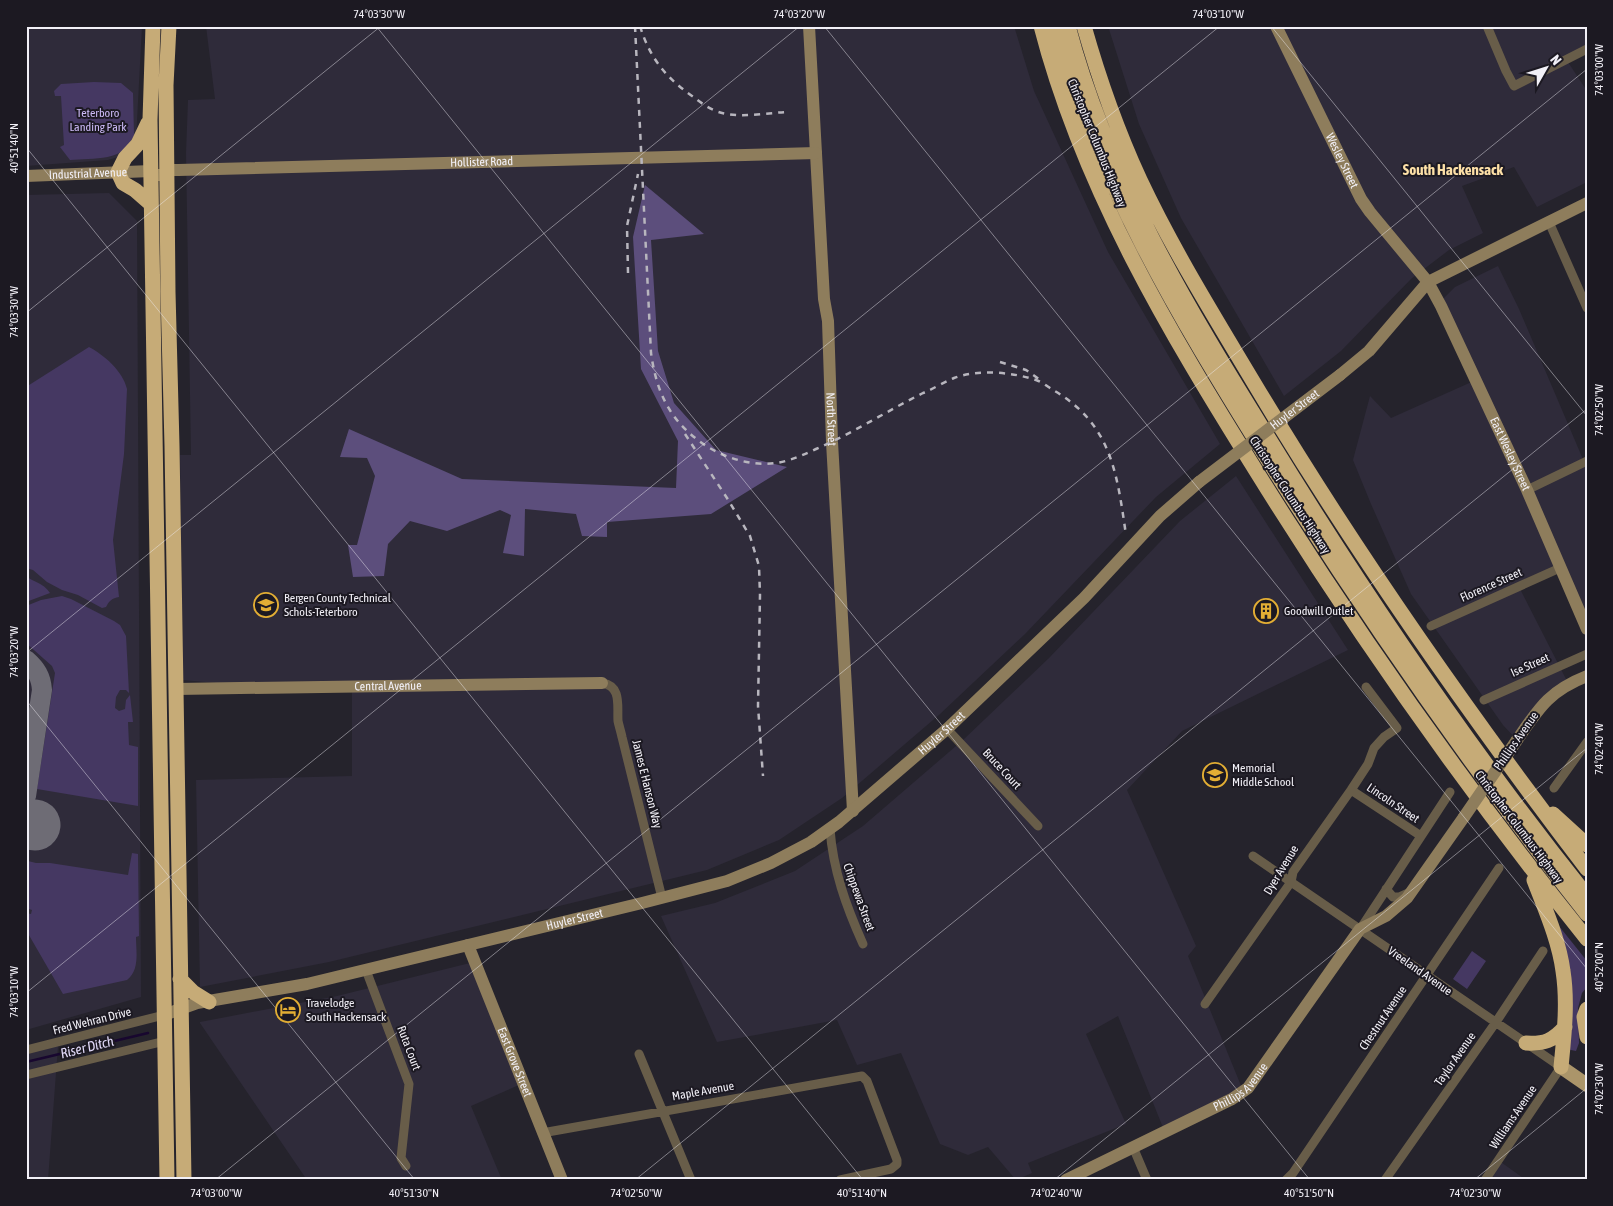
<svg xmlns="http://www.w3.org/2000/svg" width="1613" height="1206" font-family="'Asap Condensed',sans-serif">
<style>
.built{fill:#2f2b3a}
.green{fill:#453862}
.forest{fill:#5c4e7c}
.lines{fill:none;stroke-linecap:round;stroke-linejoin:round}
.stream{stroke:#18072f;stroke-width:2.5}
.taxiway{stroke:#6e6c75;stroke-width:20}
.runway{stroke:#6e6c75;stroke-width:51}
.street{stroke:#685d49;stroke-width:9}
.secondary{stroke:#8e7d5c;stroke-width:12}
.primary{stroke:#ab956a;stroke-width:14}
.highway{stroke:#c6ab77;stroke-width:15}
.rail{stroke:#b8b6be;stroke-width:2.5;stroke-dasharray:6 6;stroke-linecap:butt}
.secondary-bridge{stroke:#8e7d5c;stroke-width:12}
.ticks{fill:none;stroke:#f2f0f7;stroke-width:1;stroke-opacity:0.45}
.labels{text-anchor:middle;dominant-baseline:central;stroke-width:4;stroke-linejoin:round;paint-order:stroke}
.park-label{font-size:12px;fill:#ccbaf6;stroke:#1c1922}
.street-label{font-size:12px;fill:#f2f0f7;stroke:#1c1922}
.poi-label{font-size:12px;fill:#f2f0f7;stroke:#1c1922;text-anchor:start}
.water-label{font-size:14px;font-style:italic;fill:#e3dbfa;stroke:#1c1922}
.quarter-label{font-size:15px;font-weight:bold;fill:#fde0a7;stroke:#1c1922}
.neatline{fill:none;stroke:#f2f0f7;stroke-width:2}
.ticks-label{font-size:12px;text-anchor:middle;fill:#f2f0f7}
</style>
<rect width="100%" height="100%" fill="#25232c"/>
<!-- built -->
<path class="built" d="M26 26H142L136 140 118 157 108 160 26 166Z
M206 26H1014L1034 91 1108 252 1220 444 1156 497 1025 634 940 714 842 798 779 840 707 870 329 962 200 987 196 780 352 776V687L278 682 216 683 183 680 180 455H191L186 153 188 100 215 99Z
M1108 26H1587V50L1566 59 1587 91V182L1537 207 1514 167 1462 186 1483 233 1449 250 1411 279 1341 351 1284 396 1181 218 1139 124Z
M109 193 137 221 141 997 26 1030V195Z
M1498 266 1519 309 1585 464H1587V628L1560 569 1519 587 1568 683 1517 740 1503 725 1411 594 1371 504 1353 460 1370 396 1391 418 1476 380 1441 301 1455 287Z
M1236 476 1348 650 1182 731 1127 790 1196 946 1188 956 1244 1093 1164 1130 1118 1016 1086 1034 1126 1124 1028 1163 1032 1173 1016 1180 988 1147 968 1155 940 1144 901 1053 857 1065 837 1020 717 1042 661 916 715 903 795 871 863 826 963 740 1049 658 1180 521Z
M474 962 526 1082 471 1106 502 1180H307L200 1023V1022L337 996Z
M58 1046 48 1180H26V1053Z
M1498 1160 1526 1180H1485Z"/>
<!-- green -->
<path class="green" d="M94 82 121 83 133 93 134 135C127 162 92 158 70 160L60 147 64 145 61 96H55L54 91 61 84Z
M89 347C104 355 123 371 127 389L124 454 113 540 119 597C112 598 109 601 106 607L102 608 78 595 62 590 47 582 33 570 26 568V387Z
M26 576C34 583 43 582 50 593L26 602Z
M62 596 71 599 114 621 120 625 126 636 129 693 126 690H120L116 697 115 708 119 711 125 709 126 700 130 695 133 722H128L129 745 138 747V806L37 789 55 673 52 666 26 643V606L41 600Z
M132 853 138 854 139 936 136 937C136 951 140 970 127 980L63 994 26 930V913L31 914 32 910 26 908V875L28 861 36 863H50L128 875Z
M1559 926 1587 961V987L1582 993 1578 1008 1579 1043 1576 1051 1566 1049Z
M1472 951 1486 961 1467 989 1453 979Z"/>
<!-- forest -->
<path class="forest" d="M645 185 704 234 651 240 658 351 674 403 716 450 787 467 711 514 607 522V537L582 536 576 514 525 509 524 556 503 553 511 515 500 510 447 531 410 521 388 544 384 576 353 577 348 545H357L375 476 367 458 340 457 349 429 462 479 676 488 678 441 641 369 633 237Z"/>
<g class="lines">
<!-- stream -->
<path class="stream" d="M26 1062 148 1033"/>
<!-- taxiway -->
<path class="taxiway" d="M26 660C36 669 41 676 42 690L33 749
M26 796 33 749 30 736"/>
<!-- runway -->
<path class="runway" d="M26 824 35 825"/>
<!-- street -->
<path class="street" d="M1487 26 1506 71 1514 86 1587 49
M1549 222 1587 308
M1527 490 1587 461
M1431 626 1560 568
M602 683C622 686 617 706 618 721 619 726 621 732 622 737L662 898
M1484 700 1587 654
M947 729 1038 826
M1554 788 1587 742
M1351 790 1421 836
M830 829C833 870 846 906 863 944
M1253 856 1561 1067 1485 1180
M1386 889 1393 897H1399L1408 893
M1361 928 1450 792
M366 970 409 1084 401 1158 406 1166
M1205 1004 1291 882 1293 872 1351 790 1368 764 1374 748 1384 737 1397 728 1366 687
M26 1050 164 1015
M639 1054 691 1180
M26 1075 165 1041
M542 1133 862 1076 867 1081 897 1160V1164L891 1169 840 1180
M1133 1147 1147 1180
M1286 1180 1293 1173 1499 868
M1385 1180 1496 1022 1543 951"/>
<!-- secondary -->
<g class="secondary">
<path id="s1" d="M809 26 824 299 828 321 832 442 853 811"/>
<path id="s2" d="M1276 26 1361 199 1370 212 1428 282 1441 306 1527 490 1587 629"/>
<path id="s3" d="M26 176 151 171 156 175H164L167 170H178L816 153"/>
<path d="M1340 375 1369 351 1428 282 1587 203"/>
<path id="s4" d="M176 689 602 683"/>
<path d="M1517 740C1539 708 1549 691 1587 676"/>
<path id="s5" d="M468 945 562 1180"/>
<path id="s6" d="M164 1015 197 1003 307 984 642 903 727 881 771 863 811 842 839 822 947 729 1084 598 1160 516 1199 482"/>
<path id="s7" d="M1066 1180 1232 1099 1248 1088 1360 929 1386 916 1407 898 1464 817"/>
</g>
<!-- primary -->
<path class="primary" d="M1561 1067 1587 1085"/>
<!-- highway -->
<path class="highway" d="M153 26 150 120 167 1180
M169 26 166 85 168 292 172 446 184 1180
M1041 26C1083 189 1170 333 1258 474 1358 635 1468 791 1587 939
M1056 26C1097 181 1179 317 1263 452 1363 612 1470 766 1587 914
M1068 26C1107 174 1186 305 1266 434 1364 594 1470 750 1587 896
M1084 26C1099 79 1117 130 1140 180 1173 250 1214 316 1254 383 1355 552 1468 713 1587 869
M148 123 138 144 125 158 118 172 123 183 135 190 151 204
M1553 814 1587 845
M1534 880C1545 909 1559 940 1563 971 1568 1003 1564 1036 1561 1067
M180 979 193 992 209 1002
M1587 1009 1584 1017 1587 1037
M1526 1043C1544 1044 1553 1041 1565 1027"/>
<!-- rail -->
<path class="rail" d="M635 26 651 353C656 389 668 418 698 440 718 456 750 467 776 463 790 461 803 455 816 449 853 433 887 411 923 393 933 389 944 382 954 378 978 369 1012 372 1036 380 1042 382 1048 387 1053 390 1112 424 1117 474 1126 535
M640 26C650 59 667 79 695 98 702 104 713 111 722 113 743 118 766 113 787 112
M628 273 627 226 638 174
M1000 362 1026 370 1039 379
M685 434 727 498 750 536 759 566 760 595 758 706 763 776"/>
<!-- secondary-bridge -->
<g class="secondary-bridge">
<path id="s8" d="M1199 482 1340 375"/>
<path d="M1464 817 1517 740"/>
</g>
</g>
<!-- ticks -->
<path class="ticks" d="M376 26 1310 1180M824 26 1587 969M1271 26 1587 416M26 147 863 1180M26 313 381 26M26 653 800 26M26 700 415 1180M26 993 1220 26M215 1180 1587 69M635 1180 1587 409M1054 1180 1587 748M1474 1180 1587 1088"/>
<!-- icons -->
<defs>
<symbol id="school-ring" viewBox="-11 -11 22 22"><circle r="9.5" fill="#1c1922" stroke="#e3ae34" stroke-width="1.5"/><path d="M0-5L7-2L0 1L-7-2ZM-4 1L0 2.5L4 1V4Q0 6-4 4Z" fill="#e3ae34"/></symbol>
<symbol id="building-ring" viewBox="-11 -11 22 22"><circle r="9.5" fill="#1c1922" stroke="#e3ae34" stroke-width="1.5"/><path d="M-4-6H4V6H1V3H-1V6H-4ZM-2.5-4.3h1.7v1.8h-1.7ZM.8-4.3h1.7v1.8H.8ZM-2.5-1h1.7V.8h-1.7ZM.8-1h1.7V.8H.8Z" fill="#e3ae34"/></symbol>
<symbol id="hotel-ring" viewBox="-11 -11 22 22"><circle r="9.5" fill="#1c1922" stroke="#e3ae34" stroke-width="1.5"/><path d="M-6-4.5h1.5V1H6V5H4.5V3h-9V5H-6ZM-4 0a1.8 1.8 0 1 1 3.6 0ZM.5 0V-2.5h3Q6-2.5 6 0Z" fill="#e3ae34"/></symbol>
</defs>
<g fill-rule="evenodd">
<use href="#school-ring" x="252" y="591" width="28" height="28"/>
<use href="#building-ring" x="1252" y="597" width="28" height="28"/>
<use href="#school-ring" x="1201" y="761" width="28" height="28"/>
<use href="#hotel-ring" x="274" y="996" width="28" height="28"/>
</g>
<g class="labels">
<!-- park labels -->
<g class="park-label">
<text x="98" y="113">Teterboro<tspan x="98" dy="14">Landing Park</tspan></text>
</g>
<!-- street labels -->
<g class="street-label">
<text transform="translate(1097 143) rotate(68)">Christopher Columbus Highway</text>
<text stroke="none"><textPath href="#s2" startOffset="150">Wesley Street</textPath></text>
<text stroke="none"><textPath href="#s3" startOffset="460">Hollister Road</textPath></text>
<text stroke="none"><textPath href="#s3" startOffset="62">Industrial Avenue</textPath></text>
<text stroke="none"><textPath href="#s8" startOffset="120">Huyler Street</textPath></text>
<text stroke="none"><textPath href="#s1" startOffset="394">North Street</textPath></text>
<text stroke="none"><textPath href="#s2" startOffset="490">East Wesley Street</textPath></text>
<text transform="translate(1290 495) rotate(57)">Christopher Columbus Highway</text>
<text transform="translate(1491 585) rotate(-24)">Florence Street</text>
<text transform="translate(1530 665) rotate(-24)">Ise Street</text>
<text stroke="none"><textPath href="#s4" startOffset="212">Central Avenue</textPath></text>
<text stroke="none"><textPath href="#s6" startOffset="842">Huyler Street</textPath></text>
<text transform="translate(1516 741) rotate(-55)">Phillips Avenue</text>
<text transform="translate(1002 769) rotate(47)">Bruce Court</text>
<text transform="translate(647 784) rotate(76)">James E Hanson Way</text>
<text transform="translate(1393 803) rotate(34)">Lincoln Street</text>
<text transform="translate(1519 827) rotate(53)">Christopher Columbus Highway</text>
<text transform="translate(1281 870) rotate(-59)">Dyer Avenue</text>
<text transform="translate(859 897) rotate(70)">Chippewa Street</text>
<text stroke="none"><textPath href="#s6" startOffset="422">Huyler Street</textPath></text>
<text transform="translate(1420 971) rotate(35)">Vreeland Avenue</text>
<text transform="translate(1383 1018) rotate(-56)">Chestnut Avenue</text>
<text transform="translate(92 1021) rotate(-14)">Fred Wehran Drive</text>
<text transform="translate(409 1048) rotate(69)">Ruta Court</text>
<text transform="translate(1455 1059) rotate(-55)">Taylor Avenue</text>
<text stroke="none"><textPath href="#s5" startOffset="126">East Grove Street</textPath></text>
<text stroke="none"><textPath href="#s7" startOffset="199">Phillips Avenue</textPath></text>
<text transform="translate(703 1091) rotate(-10)">Maple Avenue</text>
<text transform="translate(1513 1117) rotate(-56)">Williams Avenue</text>
</g>
<!-- poi labels -->
<g class="poi-label">
<text x="284" y="598">Bergen County Technical<tspan x="284" dy="14">Schols-Teterboro</tspan></text>
<text x="1284" y="611">Goodwill Outlet</text>
<text x="1232" y="768">Memorial<tspan x="1232" dy="14">Middle School</tspan></text>
<text x="306" y="1003">Travelodge<tspan x="306" dy="14">South Hackensack</tspan></text>
</g>
<!-- water labels -->
<g class="water-label">
<text transform="translate(87 1047) rotate(-14)">Riser Ditch</text>
</g>
<!-- quarter labels -->
<g class="quarter-label">
<text x="1453" y="169">South Hackensack</text>
</g>
</g>
<!-- border -->
<rect width="1613" height="1206" fill="none" stroke="#1c1922" stroke-width="55"/>
<!-- north arrow -->
<g transform="translate(1546 68) rotate(51)" stroke="#1c1922" stroke-width="4" paint-order="stroke">
<path d="M0-4L9 19L0 12L-9 19Z" fill="#f2f0f7"/>
<text y="-8" font-size="14" font-weight="bold" text-anchor="middle" fill="#f2f0f7">N</text>
</g>
<rect x="28" y="28" width="1558" height="1150" class="neatline"/>
<g class="ticks-label">
<text x="379" y="18">74°03'30"W</text>
<text x="799" y="18">74°03'20"W</text>
<text x="1218" y="18">74°03'10"W</text>
<text transform="translate(1599 70) rotate(-90)" y="4">74°03'00"W</text>
<text transform="translate(14 148) rotate(-90)" y="4">40°51'40"N</text>
<text transform="translate(14 312) rotate(-90)" y="4">74°03'30"W</text>
<text transform="translate(1599 410) rotate(-90)" y="4">74°02'50"W</text>
<text transform="translate(14 652) rotate(-90)" y="4">74°03'20"W</text>
<text transform="translate(1599 749) rotate(-90)" y="4">74°02'40"W</text>
<text transform="translate(1599 967) rotate(-90)" y="4">40°52'00"N</text>
<text transform="translate(14 992) rotate(-90)" y="4">74°03'10"W</text>
<text transform="translate(1599 1089) rotate(-90)" y="4">74°02'30"W</text>
<text x="216" y="1197">74°03'00"W</text>
<text x="414" y="1197">40°51'30"N</text>
<text x="636" y="1197">74°02'50"W</text>
<text x="862" y="1197">40°51'40"N</text>
<text x="1056" y="1197">74°02'40"W</text>
<text x="1309" y="1197">40°51'50"N</text>
<text x="1475" y="1197">74°02'30"W</text>
</g>
</svg>
